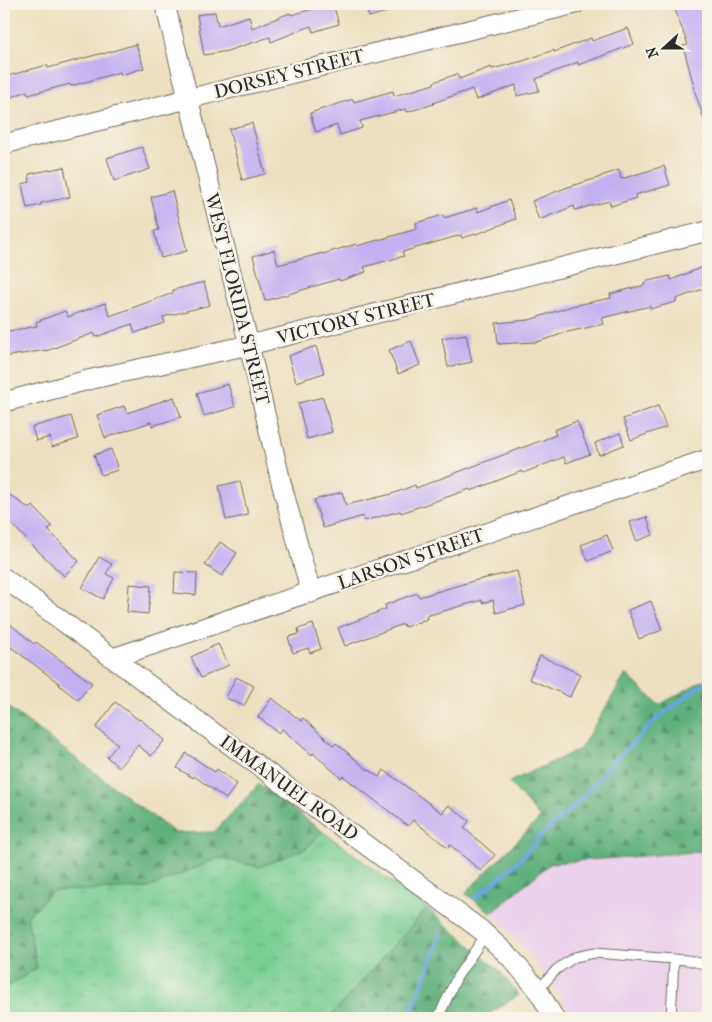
<svg xmlns="http://www.w3.org/2000/svg" width="712" height="1022" font-family="'IM FELL French Canon',serif">
<style>
.built{fill:#ebd1eb}
.grass{fill:url(#grass-tufts);stroke:#507c5f}
.forest{fill:url(#forest-firs);stroke:#466e54}
.lines{fill:none;stroke-linecap:round;stroke-linejoin:round}
.stream{stroke:#68a7db;stroke-width:4.5}
.building{fill:#c3b0f2}
.service-casing{stroke:#6f6a5f;stroke-width:11}
.minor-casing{stroke:#6f6a5f;stroke-width:21}
.service{stroke:#fff;stroke-width:9}
.minor{stroke:#fff;stroke-width:19}
.labels{text-anchor:middle;dominant-baseline:central;stroke-width:5;stroke-linejoin:round;paint-order:stroke}
.street-label{font-size:19px;fill:#2b2b2b;stroke:#f7f3e8}
</style>
<defs>
<pattern id="grass-tufts" width="24" height="20" patternUnits="userSpaceOnUse" patternTransform="scale(1.25)"><rect width="24" height="20" fill="#76ce93"/><path d="M3 7l-1-3M5 7V3M7 7l1-3M15 17l-1-3M17 17v-4M19 17l1-3" fill="none" stroke="#66b17f"/></pattern>
<pattern id="forest-firs" width="22" height="20" patternUnits="userSpaceOnUse" patternTransform="scale(1.25)"><rect width="22" height="20" fill="#60b17d"/><path d="M5 1l3.5 6h-7zM16 11l3.5 6h-7z" fill="#4f9067"/></pattern>
</defs>
<rect width="100%" height="100%" fill="#f7f3e8"/>
<filter id="ink" filterUnits="userSpaceOnUse"><feTurbulence type="fractalNoise" baseFrequency=".02" numOctaves="2"/><feDisplacementMap in="SourceGraphic" scale="10" xChannelSelector="R" yChannelSelector="G"/><feConvolveMatrix kernelMatrix="1 2 1 2 8 2 1 2 1" color-interpolation-filters="sRGB"/></filter>
<filter id="wash" filterUnits="userSpaceOnUse"><feTurbulence type="fractalNoise" baseFrequency=".0096" numOctaves="4" result="noise"/><feDisplacementMap in="SourceGraphic" scale="20" xChannelSelector="R" yChannelSelector="G"/><feGaussianBlur stdDeviation="1.12" result="paint"/><feColorMatrix in="noise" values="0 0 0 0 0 0 0 0 0 0 0 0 0 0 0 0 0 1.4 0 .05"/><feComposite in="paint" operator="in"/></filter>
<g filter="url(#wash)">
<rect width="100%" height="100%" fill="#ede0c0"/>
<!-- built -->
<path class="built" d="M708 851V1018H571L560 996 530 956 491 913 551 863Z"/>
<!-- grass -->
<path class="grass" d="M322 831 427 908 329 1018H12L4 1007V989L37 968 27 917 52 891 148 888 219 858 259 867 307 848Z"/>
<!-- forest -->
<path class="forest" d="M626 674 659 705 698 683 708 678V851L551 863 491 913 465 893 540 818 509 782 580 749Z
M4 704 175 833 214 832 259 784 322 831 307 848 259 867 219 858 148 888 52 891 27 917 37 968 4 989Z
M427 908 501 972 519 995 483 1018H329Z"/>
<g class="lines">
<!-- stream -->
<path class="stream" d="M475 898 496 881 522 858 539 837 574 806 614 761 659 717 708 680
M409 1018 442 932"/>
</g>
<g id="blocks">
<!-- building -->
<path class="building" d="M331 4H333L339 24 313 32 311 26 271 42 270 37 227 51 204 55 197 15 215 12 218 26 249 16 252 28 290 13 291 15Z
M364 4H404V7L369 17Z
M683 4H702L708 20V29L704 31 708 48V125H706L693 86H694L683 46 688 45 674 7Z
M628 28 634 44 578 65V62L536 79 539 91 517 96 516 85 476 100 472 89 433 103 434 104 407 112 406 109 360 121 362 128 340 135 337 125 316 132 310 113 353 99 354 102 393 91 394 96 434 84V82L457 74 459 79 491 67 492 69 523 61 554 50V52L591 38 592 41Z
M136 44 144 68 121 75 120 72 71 86 70 84 28 95 27 91 4 100V77L47 65 48 68 103 53V54Z
M252 123 265 174 242 180 229 129Z
M142 147 150 169 114 181 107 158Z
M664 166 670 185 635 195 636 198 611 206 609 201 575 210 574 206 539 220 532 201 568 187 601 177V176L619 170 621 179Z
M64 167 70 197 41 203V205L27 208 22 184 30 182 29 174Z
M172 191 187 251 161 258 154 231 159 230 151 197Z
M509 200 516 219 479 233 462 238 461 235 402 252 404 256 364 267 366 272 340 281 339 279 265 301 253 256 274 250 278 265 323 253V254L356 244 357 246 417 229 416 223 443 215 444 218 477 208 478 212Z
M708 265V287L676 299V302L650 309V306L602 318 604 324 558 334 559 335 534 343V342L498 344 496 323 529 320 572 306 611 298 610 294 645 285 644 282 670 276 671 280Z
M204 282 210 305 163 317 165 323 135 333 132 324 96 337 94 333 46 351V350L4 357V332L37 326 36 322 65 311 68 317 105 303 110 316 173 293V290Z
M466 334 472 362 448 367 442 338Z
M411 341 420 365 398 374 389 350Z
M316 346 324 373 296 382 288 356Z
M228 384 235 407 204 416 197 393Z
M174 397 181 417 152 426 151 422 105 438 97 415 124 406 127 413Z
M323 397 332 432 307 439 298 403Z
M658 406 666 427 631 440 623 419Z
M71 416 78 439 52 447 50 437 36 441 32 427Z
M577 421 590 454 566 463 564 457 523 473 522 471 471 491 470 489 401 513 400 511 364 521 363 516 323 528 314 500 342 492 346 505 392 494 415 485 416 488 556 435 554 430Z
M620 433 624 445 599 455 595 443Z
M111 449 118 470 101 475 94 455Z
M240 481 248 515 226 520 219 486Z
M4 491 30 509 33 506 52 526 48 530 79 561 64 576 32 545 4 516Z
M647 517 653 535 636 541 630 522Z
M607 535 613 551 588 561 581 545Z
M220 542 237 553 222 576 205 565Z
M99 557 112 564 106 574 114 578 103 599 82 588Z
M517 571 525 605 496 613 493 600 482 603V600L426 616 427 619 405 627 403 624 345 646 338 628 386 609 385 605 417 593 419 597 473 581Z
M175 572 197 573 196 595 174 593Z
M129 584 151 586 148 614 127 612Z
M651 601 662 630 639 639 628 610Z
M4 619 34 644 36 642 92 683 78 700 59 685 60 684 11 647 4 657Z
M313 624 321 649 310 653 308 648 293 653 288 637 299 634 298 629Z
M218 644 229 665 201 678 191 657Z
M540 656 580 674 570 697 529 679Z
M236 677 254 686 244 706 226 698Z
M272 698 301 721 303 718 334 746 336 743 368 770V769L379 777 384 770 442 813 449 805 469 821 464 828 495 855 481 871 450 845 448 848 413 820 408 826 343 776 341 778 313 753 312 755 282 729 279 733 258 717Z
M115 702 139 720 140 719 165 740 151 756 138 745 119 767 107 757 118 744 96 728Z
M186 753 215 772 217 769 237 784 226 799 194 776 193 778 177 768Z"/>
</g>
</g>
<g filter="url(#ink)">
<use href="#blocks" fill-opacity="0" stroke="#6f6a5f" stroke-width="1"/>
<g class="lines">
<defs>
<path id="service" d="M538 990 557 969 575 957 594 953 687 960 708 965
M438 1018 457 977 486 934
M671 1018 674 959"/>
<path id="minor" d="M165 4 249 345 281 482 311 593
M4 144 575 4
M4 402 92 379 249 345 708 231
M4 578 481 930 510 957 538 990 554 1018
M113 658 708 459"/>
</defs>
<!-- service casing -->
<use href="#service" class="service-casing"/>
<!-- minor casing -->
<use href="#minor" class="minor-casing"/>
<!-- service -->
<use href="#service" class="service"/>
<!-- minor -->
<use href="#minor" class="minor"/>
</g>
</g>
<g class="labels">
<!-- street labels -->
<g class="street-label">
<text transform="translate(289 74) rotate(-14)">DORSEY STREET</text>
<text transform="translate(237 299) rotate(76)">WEST FLORIDA STREET</text>
<text transform="translate(356 319) rotate(-14)">VICTORY STREET</text>
<text transform="translate(411 559) rotate(-19)">LARSON STREET</text>
<text transform="translate(289 788) rotate(36)">IMMANUEL ROAD</text>
</g>
</g>
<!-- margin -->
<rect width="712" height="1022" fill="none" stroke="#f7f3e8" stroke-width="20"/>
<!-- north arrow -->
<g transform="translate(664 48) rotate(249)" stroke="#f7f3e8" stroke-width="4" paint-order="stroke">
<path d="M0-4L9 19L0 12L-9 19Z" fill="#2b2b2b"/>
<text y="-8" font-size="14" font-weight="bold" text-anchor="middle" fill="#2b2b2b">N</text>
</g>
</svg>
